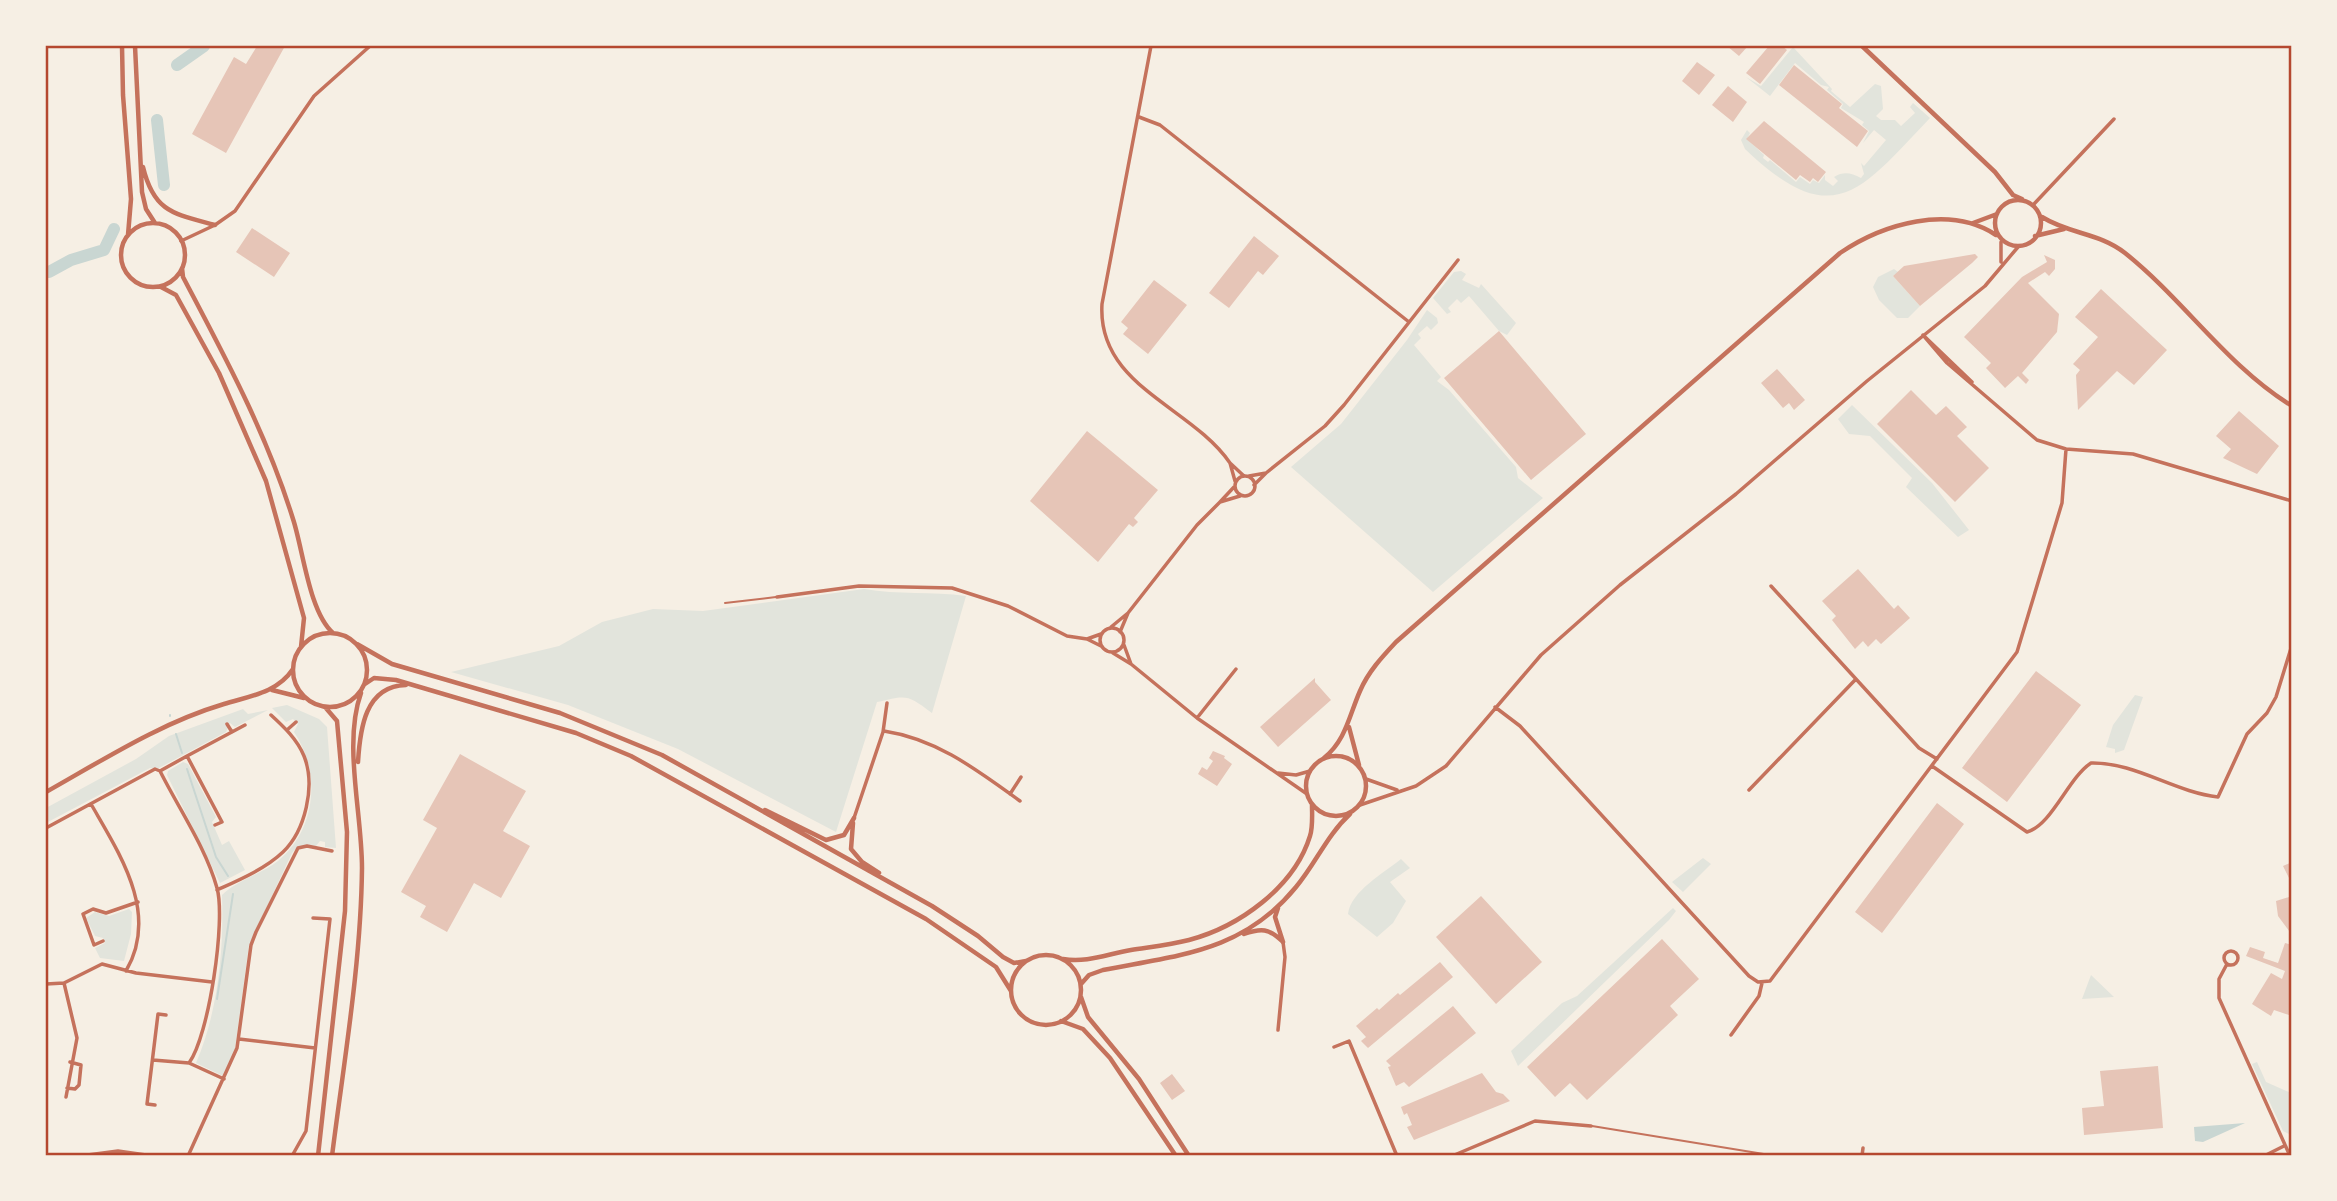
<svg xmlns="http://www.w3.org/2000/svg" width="2337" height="1201" font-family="'Source Serif 4',serif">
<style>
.green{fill:#e2e4dc}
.water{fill:#c9d6d2}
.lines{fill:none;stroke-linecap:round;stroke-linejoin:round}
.stream{stroke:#c9d6d2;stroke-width:2}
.river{stroke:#c9d6d2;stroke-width:12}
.building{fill:#e6c5b7}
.service{stroke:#c5725c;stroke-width:2}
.minor{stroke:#c5725c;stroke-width:3.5}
.tertiary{stroke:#c5725c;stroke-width:4.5}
.neatline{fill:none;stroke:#b5482f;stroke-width:2.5}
</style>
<rect width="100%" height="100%" fill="#f6efe4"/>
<!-- green -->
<path class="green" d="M1793 47 1832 89 1831 91 1850 107 1875 84 1881 86 1883 109 1876 116 1881 120H1895L1901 126 1915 113 1910 107 1913 103 1930 118C1861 190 1834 234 1745 149L1741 140 1747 130 1750 133 1747 139 1764 155 1763 158 1768 162 1770 160 1796 182 1800 177 1810 184 1813 180 1819 183 1825 175V180L1833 186 1838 181 1834 177C1844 171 1851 173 1861 178L1864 174 1861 163 1864 166 1886 140 1874 130 1863 143 1869 131 1862 125 1864 122 1841 108 1843 104 1827 90 1829 87 1821 85 1795 63 1770 96 1746 77 1761 86Z
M1894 269 1898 272 1893 276 1920 306 1908 318H1897L1879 300 1873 287 1878 277Z
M1461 271 1466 274 1462 280 1479 288 1481 284 1516 323 1507 335 1499 331 1469 296 1461 303 1457 299 1448 308 1451 312 1447 314 1433 298 1454 272Z
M1427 310 1437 318 1438 323 1431 330 1427 326 1418 334 1421 338 1414 345 1441 377 1437 381 1449 390 1516 467 1518 478 1543 498 1433 592 1291 467 1341 424 1407 340Z
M1852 405 1932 483 1969 530 1958 537 1906 487 1912 478 1870 436 1849 434 1838 419Z
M864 589C898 595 932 591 966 596L932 713C907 694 907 695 877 702L836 832 678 749 568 705 451 672 559 646 602 622 653 609 703 611Z
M2135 695 2143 697 2124 750 2115 753V749L2106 747 2113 725Z
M287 705 319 719 327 727 336 848 325 847V842L320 841 316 846H298L292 853 249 945 235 1049 223 1076 196 1063C218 1012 224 950 222 895 237 880 261 874 278 861 317 829 321 772 294 732L298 724 293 719 286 722 272 708Z
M243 709 248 714 268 710 235 727 230 723 226 732 159 768H150L46 823V808L136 759 169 736Z
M183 762 188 764 216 817 212 822 222 845 229 841 245 870 220 883 167 775 168 771Z
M1703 858 1711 864 1683 892 1672 882Z
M1401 859 1410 868 1390 882 1406 901 1393 923 1377 937 1348 914C1351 891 1384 873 1401 859Z
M1673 908 1676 911 1669 920 1518 1066 1511 1051 1562 1003 1577 996Z
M129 909 132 912 131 934 124 961 100 958 95 948 105 943 103 938 95 936 86 918 95 912 109 916Z
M2091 975 2114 997 2082 999Z
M2257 1062 2266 1082 2291 1093V1135L2283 1131 2252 1064Z"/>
<!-- water -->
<path class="water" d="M2245 1123 2203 1142 2195 1141 2194 1127Z"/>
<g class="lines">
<!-- stream -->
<path class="stream" d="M170 715V716
M176 734 182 753
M187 769 216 857 228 876
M217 999 233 894"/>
<!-- river -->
<path class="river" d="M177 65 204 46
M157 120 164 185
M49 272 71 260 104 250 114 229"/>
</g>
<!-- building -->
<path class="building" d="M257 46H285L226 153 192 134 234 57 246 64Z
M1727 46H1748L1739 56Z
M1769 46H1782L1787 50 1760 84 1746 73Z
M1697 62 1715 75 1699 95 1682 81Z
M1794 65 1842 104 1839 108 1868 131 1857 147 1779 85Z
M1728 86 1747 102 1733 122 1712 105Z
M1764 121 1826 172 1818 182 1813 178 1810 182 1800 175 1796 180 1746 139Z
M252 228 290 253 274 277 236 252Z
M1254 236 1279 256 1263 275 1258 271 1229 308 1209 293Z
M1975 254 1978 257 1972 263 1920 306 1893 276 1904 266Z
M2044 255 2055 260V269L2049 276 2045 272 2028 283 2059 314 2057 332 2022 373 2029 380 2026 384 2018 376 2005 388 1986 368 1991 363 1964 337 2022 277 2047 262Z
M1154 280 1187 305 1148 354 1123 334 1128 328 1121 322Z
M2101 289 2167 350 2134 385 2117 371 2078 410 2076 375 2080 370 2073 364 2098 337 2075 317Z
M1499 331 1586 434 1531 480 1444 378Z
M1777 369 1805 400 1794 410 1789 403 1783 408 1761 383Z
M1911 390 1936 415 1946 406 1967 427 1957 436 1989 468 1955 502 1877 424Z
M2239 411 2279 446 2257 474 2223 458 2231 449 2216 436Z
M1087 431 1158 490 1134 518 1138 522 1133 527 1129 524 1098 562 1030 501Z
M1858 569 1894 609 1898 605 1910 618 1881 644 1876 639 1868 647 1863 641 1855 649 1832 620 1836 616 1822 601Z
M2036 671 2081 705 2007 802 1962 768Z
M1315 678V682L1331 700 1278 747 1260 727Z
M1213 751 1225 756 1224 758 1232 764 1217 786 1198 774 1202 767 1207 770 1213 761 1209 758Z
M460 754 526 791 503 831 530 846 501 898 474 883 447 932 420 917 426 906 401 892 437 828 423 820Z
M1937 803 1964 824 1882 933 1855 912Z
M2292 862V877L2289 878 2283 866Z
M1481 896 1542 962 1496 1004 1436 937Z
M2292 896V935L2278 916 2276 901Z
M1662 939 1699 979 1670 1006 1678 1015 1587 1100 1570 1083 1555 1097 1527 1067Z
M2285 943 2292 945V1016L2274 1010 2271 1016 2252 1004 2271 973 2282 979 2285 971 2246 956 2250 947 2265 952 2263 958 2278 963Z
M1440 962 1453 977 1368 1048 1361 1041 1366 1037 1356 1026 1377 1008 1379 1010 1398 993 1400 995Z
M1453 1006 1476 1033 1409 1087 1404 1082 1396 1086 1388 1067 1391 1066 1386 1061Z
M2158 1066 2163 1128 2084 1135 2082 1108 2104 1106 2100 1071Z
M1482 1073 1496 1092 1503 1094 1510 1101 1414 1140 1407 1127 1412 1125 1407 1113 1404 1115 1401 1107Z
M1172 1074 1185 1091 1172 1100 1160 1083Z"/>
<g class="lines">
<!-- service -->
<path class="service" d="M725 603 776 597
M1592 1126 1776 1156"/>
<!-- minor -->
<path class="minor" d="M1151 46 1102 304C1097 386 1191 406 1230 463
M1139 117 1160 125 1409 322
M2034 204 2114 119
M181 241 215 225 235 211 314 96 370 46
M2001 262V242
M1923 335 1947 363 2037 440 2066 449 2133 454 2292 501
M1923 335 1972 382
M1266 473 1325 426 1344 405 1458 260
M1249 476 1266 473 1254 485
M1235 486a10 10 0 1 1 20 0a10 10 0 1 1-20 0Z
M1235 481 1230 463 1244 476
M1234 487 1220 502 1240 496
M1771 586 1919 748 1937 759
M777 597 859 586 952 588 1008 606 1067 636 1087 639
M1128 613 1197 525 1220 502
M1111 627 1128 613 1120 632
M1100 640a12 12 0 1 1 24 0a12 12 0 1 1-24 0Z
M1101 646 1087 639 1101 634
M1113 653 1131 664 1124 645
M1131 664 1197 718 1307 794
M1495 707 1520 726 1749 976 1758 982 1770 981 2017 652 2062 503 2066 449
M1197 718 1236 669
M227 724 232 732
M287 730 296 722
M884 731C937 739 977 770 1020 801
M1932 766 2027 832C2052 825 2068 778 2091 763 2135 762 2174 792 2218 797L2247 734 2267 713 2276 697 2292 645
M160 771 187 756
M1278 773 1296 775 1310 771
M1366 779 1397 790
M1749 790 1856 679
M1010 794 1021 777
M91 804C119 853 160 913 126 971
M1360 805 1416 786 1446 766 1541 655 1620 585 1736 494 1867 381 1985 286 2018 247
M854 818 883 732 887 703
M215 825 222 822 187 756 245 725
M46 828 155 769 160 771C179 809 206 848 217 888 226 920 209 1036 189 1063
M217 890C239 880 265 869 283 852 305 831 316 786 304 756 297 739 284 727 271 715
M103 941 94 945 83 914 93 909 106 913 138 902
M2224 958a7 7 0 1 1 14 0a7 7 0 1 1-14 0Z
M2227 964 2219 979V998L2290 1156
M64 983 77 1038 66 1097
M46 984 64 983 102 964 136 973 212 982
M1278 1030 1285 957 1283 942
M1731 1035 1759 996 1762 983
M239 1039 315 1048
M1334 1047 1349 1041 1397 1156
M153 1060 189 1063 224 1079
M67 1088 75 1089 79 1085 81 1065 70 1062
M155 1105 147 1104 158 1014 166 1015
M80 1156 118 1151 153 1156
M188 1156 237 1048 251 945 256 932 298 848 307 846 332 851
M292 1156 306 1131 330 919 313 918
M1452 1156 1535 1121 1591 1126
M1862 1156 1863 1148
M2264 1156 2284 1146"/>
<!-- tertiary -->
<path class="tertiary" d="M122 46 123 95 131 199 128 235
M135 46 142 192 146 209 155 223
M1862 46 1995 172 2013 195 2022 199
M143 167C154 213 175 214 215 225
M1995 223a23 23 0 1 1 46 0a23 23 0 1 1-46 0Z
M2042 217C2069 234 2100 233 2125 253 2184 300 2227 366 2292 406
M1973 223 1997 214
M121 255a32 32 0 1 1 64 0a32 32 0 1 1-64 0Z
M2035 236 2064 229
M182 268 183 277C225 357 266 432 293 519 303 549 309 612 333 633
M161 287 176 295 219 373 266 481 304 618 301 647
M293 670a37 37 0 1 1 74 0a37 37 0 1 1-74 0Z
M357 644 392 664 560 713 662 755 932 906 978 936 1003 957 1014 963 1026 961
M365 684 374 678 396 680 576 733 631 756 926 919 996 967 1011 991
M272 690 304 698
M1349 727 1359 765
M1306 786a30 30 0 1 1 60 0a30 30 0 1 1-60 0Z
M1324 758C1346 740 1349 716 1360 691 1368 672 1382 657 1396 642L1840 253C1883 224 1949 204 1996 235
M358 762C360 729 365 686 406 685
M46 792C103 760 160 723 224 704 250 696 277 693 293 669
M765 810 826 840 844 835 854 818
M853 823 851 849 862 862 879 873
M1278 908 1275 917 1283 942
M1244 934C1261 928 1269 928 1283 942
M1011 990a35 35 0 1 1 70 0a35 35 0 1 1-70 0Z
M1063 959C1087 963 1107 954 1131 950 1150 947 1170 945 1189 940 1238 927 1294 888 1310 836 1313 827 1312 815 1312 805
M1081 984 1089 975 1103 970C1179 955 1243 952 1296 887 1316 863 1327 835 1350 814
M1081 997 1088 1017 1139 1079 1189 1156
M1061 1021 1083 1029 1110 1058 1176 1156
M318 1156 345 911 347 832 337 721 325 707
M332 1156C344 1061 361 963 362 868 362 813 343 743 361 693"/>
</g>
<!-- border -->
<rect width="2337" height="1201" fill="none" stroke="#f6efe4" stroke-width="94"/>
<rect x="47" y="47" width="2243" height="1107" class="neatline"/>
</svg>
